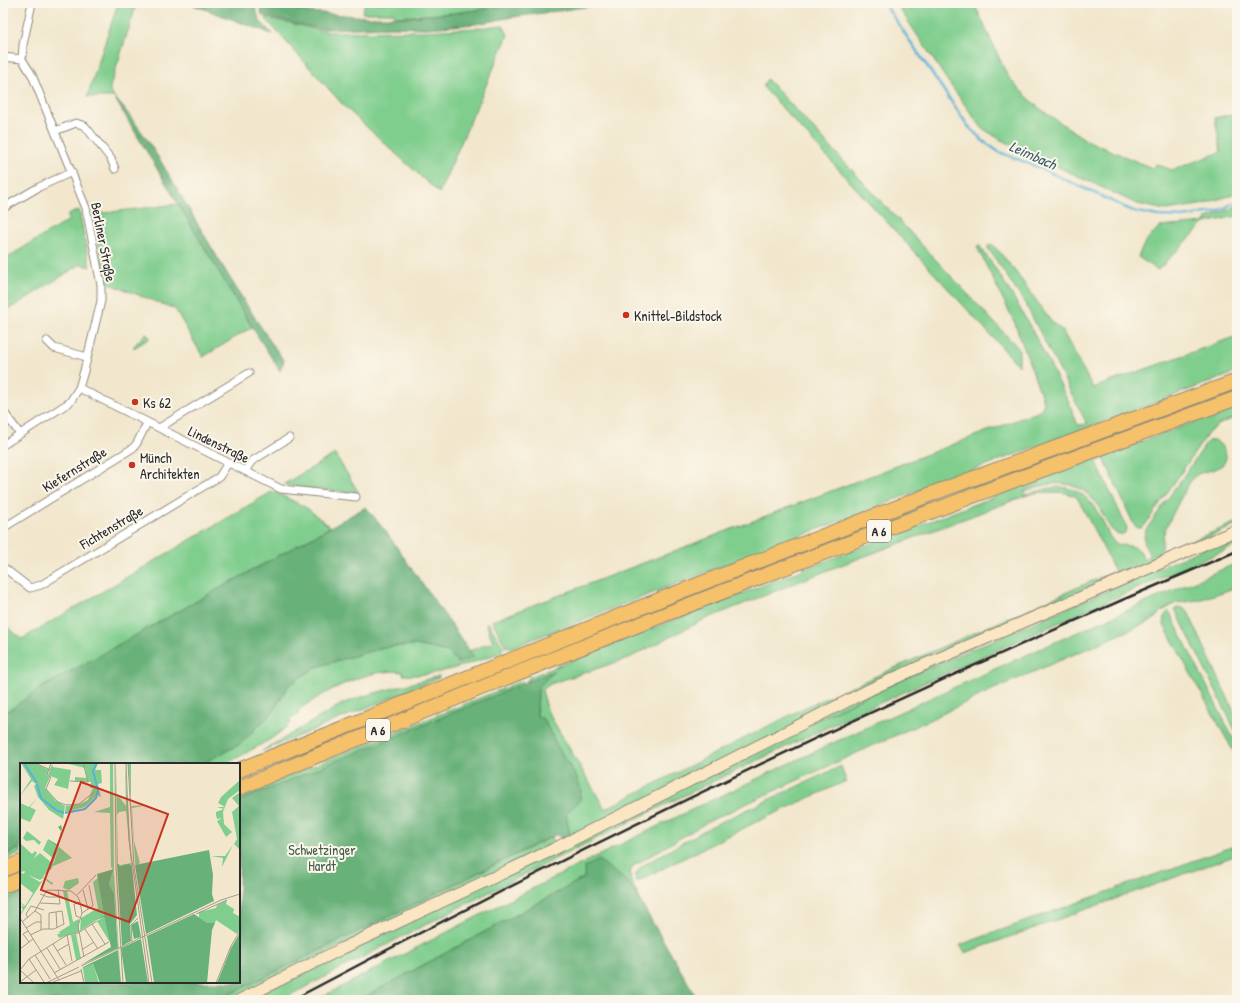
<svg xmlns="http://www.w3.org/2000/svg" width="1240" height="1003" font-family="'Patrick Hand',sans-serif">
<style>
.green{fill:#80ce8e;stroke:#567c5c;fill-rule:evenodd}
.forest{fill:#68b179;stroke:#4a6e52}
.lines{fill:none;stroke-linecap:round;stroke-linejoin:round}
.stream{stroke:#5ab1d7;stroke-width:2.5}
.street-casing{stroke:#8e897c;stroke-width:9}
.secondary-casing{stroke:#8e897c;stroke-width:13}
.highway-casing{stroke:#8e897c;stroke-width:16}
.street{stroke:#fff;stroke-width:7}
.secondary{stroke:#fbe6c4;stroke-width:11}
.highway{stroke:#f5c16b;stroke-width:14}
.rail{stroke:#2b2b2b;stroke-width:2.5}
.poi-dot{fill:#c8321e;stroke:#fbf7ec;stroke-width:1.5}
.labels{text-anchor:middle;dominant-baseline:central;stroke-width:4;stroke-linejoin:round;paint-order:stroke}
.shield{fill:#fbf7ec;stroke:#696865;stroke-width:1}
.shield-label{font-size:13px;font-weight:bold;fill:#2b2b2b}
.street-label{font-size:14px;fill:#2b2b2b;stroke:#fbf7ec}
.poi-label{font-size:14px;fill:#2b2b2b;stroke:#fbf7ec;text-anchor:start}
.park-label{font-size:14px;fill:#445c49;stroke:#fbf7ec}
.water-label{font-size:15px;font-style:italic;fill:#3b5a67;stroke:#fbf7ec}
.inset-river{fill:none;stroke:#5ab1d7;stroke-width:2}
.inset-road{fill:none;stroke:#a29c8c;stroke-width:1}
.view{fill:#c8321e;fill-opacity:0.15;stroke:#c8321e;stroke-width:2}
.inset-edge{fill:none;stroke:#2b2b2b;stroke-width:2}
</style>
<rect width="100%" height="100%" fill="#fbf7ec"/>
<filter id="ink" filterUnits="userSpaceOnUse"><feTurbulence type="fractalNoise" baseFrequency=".025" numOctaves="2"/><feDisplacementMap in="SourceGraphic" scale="8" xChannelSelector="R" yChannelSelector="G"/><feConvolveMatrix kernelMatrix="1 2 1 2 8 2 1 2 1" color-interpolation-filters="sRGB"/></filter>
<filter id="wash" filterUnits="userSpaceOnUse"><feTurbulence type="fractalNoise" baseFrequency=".012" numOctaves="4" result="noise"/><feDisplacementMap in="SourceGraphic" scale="16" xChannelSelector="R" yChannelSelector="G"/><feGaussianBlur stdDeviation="0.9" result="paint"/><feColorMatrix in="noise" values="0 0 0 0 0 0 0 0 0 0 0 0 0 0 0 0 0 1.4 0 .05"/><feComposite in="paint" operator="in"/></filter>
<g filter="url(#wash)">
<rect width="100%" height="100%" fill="#f2e7cd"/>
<!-- green -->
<path class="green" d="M118 3H137L110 87V92L114 97H87Z
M365 3H501L500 7 454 13 395 17 394 13H362Z
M896 3H974L1007 75 1017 87 1039 108 1086 140 1152 168 1156 164 1172 170 1221 152 1215 118 1237 113V191L1229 196 1199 205 1166 210 1137 204 1001 140 982 128 973 116 949 83Z
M264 17 328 32 426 31 477 28 503 25 508 35 439 193 345 107Z
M767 79 1019 349V366L763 87Z
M179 204 252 327 203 357 175 309 105 282 94 214Z
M1237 205V216L1205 223 1158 270 1138 257 1145 242 1159 227 1205 223 1207 218 1228 210Z
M79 210 90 267 81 264 3 313V260L69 220 67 215Z
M992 244C1008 260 1023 282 1036 300 1043 310 1051 324 1062 330L1093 388 1237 336V372L946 480 510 648 509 646 506 647 492 621 1040 411 1044 403 1014 321 978 249 977 246 979 245C1015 294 1041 346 1068 401 1073 410 1073 416 1078 425L1087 424 1026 305 988 248V246Z
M146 333 150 338 134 348 133 347Z
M1237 386V392L762 570 760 566 995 476Z
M1237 406V420L1233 422 1231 419 1220 424 1209 432 1145 525 1141 528H1138L1134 525 1104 459 1096 462 1127 528C1126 537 1117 535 1112 530 1106 523 1103 513 1098 506 1080 478 1051 480 1024 492L1026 495C1061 482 1082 483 1101 518 1105 525 1108 536 1114 542 1122 548 1133 543 1140 551 1142 553 1143 557 1144 559L1150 556C1145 547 1142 540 1146 530L1208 441 1215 440C1221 445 1229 452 1225 461 1220 472 1204 469 1195 476 1187 483 1172 516 1166 527L1163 536 1162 549 1157 553 1158 555 1237 522V525L1137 567V568L571 836 570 835 566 814 580 800 581 790 577 778 557 746 545 722 541 717 537 716 538 689 541 684 554 672 527 683 526 681 529 680 528 678C763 583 1000 494 1237 406ZM1056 492 1067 493 1077 497 1115 571 806 707 605 809 548 712 542 690 550 684 629 658 701 621 828 570 1033 493Z
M335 454 359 493 301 488 284 484Z
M273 491 307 508 330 527 39 689 10 710 3 713V623L22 639Z
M1237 534V545C1076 615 915 685 756 761 596 837 438 917 281 1000H247L878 690Z
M1237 563V587L1199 600 1176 603 1162 611 1153 620 994 689 927 721 813 773 709 821 633 866C624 878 637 888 640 900L630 884 585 867 584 878 359 1000H316C464 923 613 846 765 775 921 701 1078 631 1237 563Z
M1181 607 1188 612 1237 718V734L1175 609Z
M1169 611 1237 746V758L1165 627C1162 620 1163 616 1169 611Z
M486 623H488L504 648 501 649 502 652C471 663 437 677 403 675V672C368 667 324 692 297 711L299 714 295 718 293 716 289 721 291 723 279 733 269 740 226 764H201L240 744 272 713 289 685 316 667 384 647 416 645 473 657 469 651 493 642Z
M439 676V678L422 685 262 751 342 704 364 696Z
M522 681 525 684 239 801V796Z
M841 766 846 781 752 824 636 882V874L642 866 710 827Z
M552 837 555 842 545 847 546 849 270 979 230 1000H218Z
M1237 845V855L965 953 960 945Z
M21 848V853L3 861V856Z
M21 888V893L3 901V896Z"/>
<!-- forest -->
<path class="forest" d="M188 3H253L260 21 272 34Z
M259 3H270L310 12 367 17H409L454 13 500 7 501 3H512L511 5 527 3H614L507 18 476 24 427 28 390 27 325 29 306 26 262 15Z
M114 97C145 131 167 172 190 211 220 262 250 313 284 361L280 371 252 327Z
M366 507 386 532 474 657 458 663 448 652 416 645 384 647 316 667 289 685 272 713 240 744 201 764H21V848L3 856V713L10 710 39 689Z
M554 671 541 684 538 689 537 716 541 717 545 722 557 746 577 778 581 790 580 800 566 814 570 835 561 839 557 834 218 1000H3V901L21 893V982H239V801Z
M599 860 630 884 698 1000H359L584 878 585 867Z"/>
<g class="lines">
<!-- stream -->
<path class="stream" d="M884 3 968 126 983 141 999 152 1038 167 1133 211 1158 216 1183 217 1219 211 1237 201"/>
</g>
</g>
<g filter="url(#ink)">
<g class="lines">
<defs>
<path id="street" d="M3 57 22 59 32 75 86 208 101 285V301L84 371 79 388 70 402 3 445
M22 59 23 45 32 3
M55 131 76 123 85 126 111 159 115 169
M3 208 39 187 72 172
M47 341 54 348 87 357
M79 388 281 489 356 497
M3 411 20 434
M159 428 249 373
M245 471 252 461 289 438
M3 528 133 448 137 443 147 423
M3 567 30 588 41 585 219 477 228 463"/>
<path id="secondary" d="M240 1000 343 948 552 850 871 689 919 667 1237 530"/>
<path id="highway" d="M239 770 669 596 939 491 1237 381
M239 788C334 749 428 709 523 671 759 576 998 485 1237 398
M3 870 21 862
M3 886 21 879"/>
</defs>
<!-- street casing -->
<use href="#street" class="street-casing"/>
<!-- secondary casing -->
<use href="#secondary" class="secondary-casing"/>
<!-- highway casing -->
<use href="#highway" class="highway-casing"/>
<!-- street -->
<use href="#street" class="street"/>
<!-- secondary -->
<use href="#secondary" class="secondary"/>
<!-- highway -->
<use href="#highway" class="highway"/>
<!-- rail -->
<path class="rail" d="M292 1000C600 836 916 686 1237 551"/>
</g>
</g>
<!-- markers -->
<g class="poi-dot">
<circle cx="626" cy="315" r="4"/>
<circle cx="135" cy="402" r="4"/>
<circle cx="132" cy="465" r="4"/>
</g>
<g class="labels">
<!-- shield labels -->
<g class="shield">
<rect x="867" y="520" width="24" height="22" rx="3"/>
<rect x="366" y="719" width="24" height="22" rx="3"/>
</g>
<g class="shield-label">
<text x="879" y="531">A 6</text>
<text x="378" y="730">A 6</text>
</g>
<!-- street labels -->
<g class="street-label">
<text transform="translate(104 242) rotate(79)">Berliner Straße</text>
<text transform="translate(219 444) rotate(26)">Lindenstraße</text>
<text transform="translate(74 469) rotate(-32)">Kiefernstraße</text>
<text transform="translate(111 527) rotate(-31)">Fichtenstraße</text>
</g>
<!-- poi labels -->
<g class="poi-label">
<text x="634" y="315">Knittel-Bildstock</text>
<text x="143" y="402">Ks 62</text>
<text x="140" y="457">Münch<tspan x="140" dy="16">Architekten</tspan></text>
</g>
<!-- park labels -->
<g class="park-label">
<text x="322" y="849">Schwetzinger<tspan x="322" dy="16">Hardt</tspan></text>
</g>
<!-- water labels -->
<g class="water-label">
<text transform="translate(1033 155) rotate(24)">Leimbach</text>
</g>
</g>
<!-- overview -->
<g transform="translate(20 763)">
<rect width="220" height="220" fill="#f2e7cd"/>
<path d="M1 0H15L29 7 26 12 30 14 25 25 36 38 45 43 43 56 29 47 18 34 10 44 16 47 10 59 0 55V40L9 44 18 34 14 23 16 21 12 18 0 33 11 16ZM45 0H78L75 7H81L82 20 78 21 81 34 78 33 77 20V32L65 44 45 49 46 43 60 41 68 37 73 25H70L71 19 55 18V14L67 15 65 5ZM90 0H93L94 110 101 220 94 130 89 121 94 107 91 104 90 50 74 49 90 44ZM96 0 97 34 100 35 106 43 105 0 112 104 97 102 101 185 97 96ZM106 48 111 100 101 102 98 101 97 52 99 49ZM108 0H111V43L129 42 112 45 114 78 120 100 115 103 134 220 116 111ZM32 1 33 4 51 7 48 26 34 22 38 16 28 12ZM220 17V27L208 36 203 49 204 61 212 69 206 74 197 58 202 55 197 56 196 52V49L204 46 197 44H205L198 40 201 34ZM220 29V97L219 86 214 81 217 76 212 49 219 43 212 35ZM7 68 21 79 19 82 14 77 6 78 3 75ZM28 76 38 83 34 96 23 87ZM0 80 12 91 15 88 17 90 14 95 20 90 32 100 23 114 33 120 32 122 23 115 20 117 8 112 20 119 23 117 0 153 3 146 0 143 4 144 0 139 5 143 7 140 0 134 7 140 13 130 0 120V109L4 111 5 108 0 109ZM213 82 202 104 203 95 191 93H205ZM39 84 52 95 31 104 34 99ZM58 115 59 120 49 127 43 125 45 118ZM78 115 84 152 60 168 61 155 78 145 73 119ZM43 128H47L53 159 59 156V169L39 175 37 171H40L39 169 50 162ZM207 137 206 141 214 146 213 150 220 154V167L217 171 196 157 195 160H187L179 155V149L196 145 197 142ZM84 154 90 178H89L77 158ZM56 171 61 196 56 197 51 172ZM73 201 79 220H65L63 205Z" fill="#80ce8e" fill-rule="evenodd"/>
<path d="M41 62 42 65 38 86 31 105 33 104 25 112 38 84 28 76 38 82 41 68 38 64ZM189 87 193 112 192 131 194 138 126 171 115 102ZM97 100 100 103 109 101 112 104 117 152 110 161 111 178 102 183ZM94 106 89 121 94 130 98 185 61 202 91 184 84 154 76 157 84 152 77 111ZM174 151 187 160H195L192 167 187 220H134L127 173ZM118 158 121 174 114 176 111 162ZM220 170V220H197L211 185ZM121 176 128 220H106L101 185ZM98 187 101 220H80L73 201 63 205 62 210 63 204Z" fill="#68b179"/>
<path class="inset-river" d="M4 0 17 20M17 21 21 35 36 47 44 50M45 50 65 46 76 35 78 27 73 8 77 0"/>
<path class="inset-road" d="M31 0 27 12 31 14 26 26 38 39 46 42 59 41 73 30M95 0 96 103 103 220M106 0 109 77 129 220M108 0 114 104 132 220M17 1 31 7M50 18 68 19 63 0M63 127 68 146M20 131 28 134H39M57 132 76 112M60 139 54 141 56 153 61 155M20 140 40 141 38 126M15 148 21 152V167M36 149 37 165M62 150 73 143 69 122M176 151 207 137M0 155 39 217M8 155 6 151 11 143 24 147M2 159 15 148 27 127 51 128 58 134 60 139 62 150 58 163 64 194M72 161 85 181M6 165 16 159H21M65 166 78 186M8 168 3 171 9 179M10 172 23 166H34L44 161 42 148 29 150V166M47 172 52 198M112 179 111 162 118 155M33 181 46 202M27 185 40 206M0 186 13 176M63 186 74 179M37 188 49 181M15 192 30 216M9 196 24 219M61 203 201 137 220 131M61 206 64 220M0 207 9 196 47 172 58 170 77 158M0 207 14 220M34 210 89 179M0 219 16 207M26 220 59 204M31 220 61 208M196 220 211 183 220 168"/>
<path class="view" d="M61 19 148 51 109 159 21 127Z"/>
<rect width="220" height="220" class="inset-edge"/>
</g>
<!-- margin -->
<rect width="1240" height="1003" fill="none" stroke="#fbf7ec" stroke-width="16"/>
</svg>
